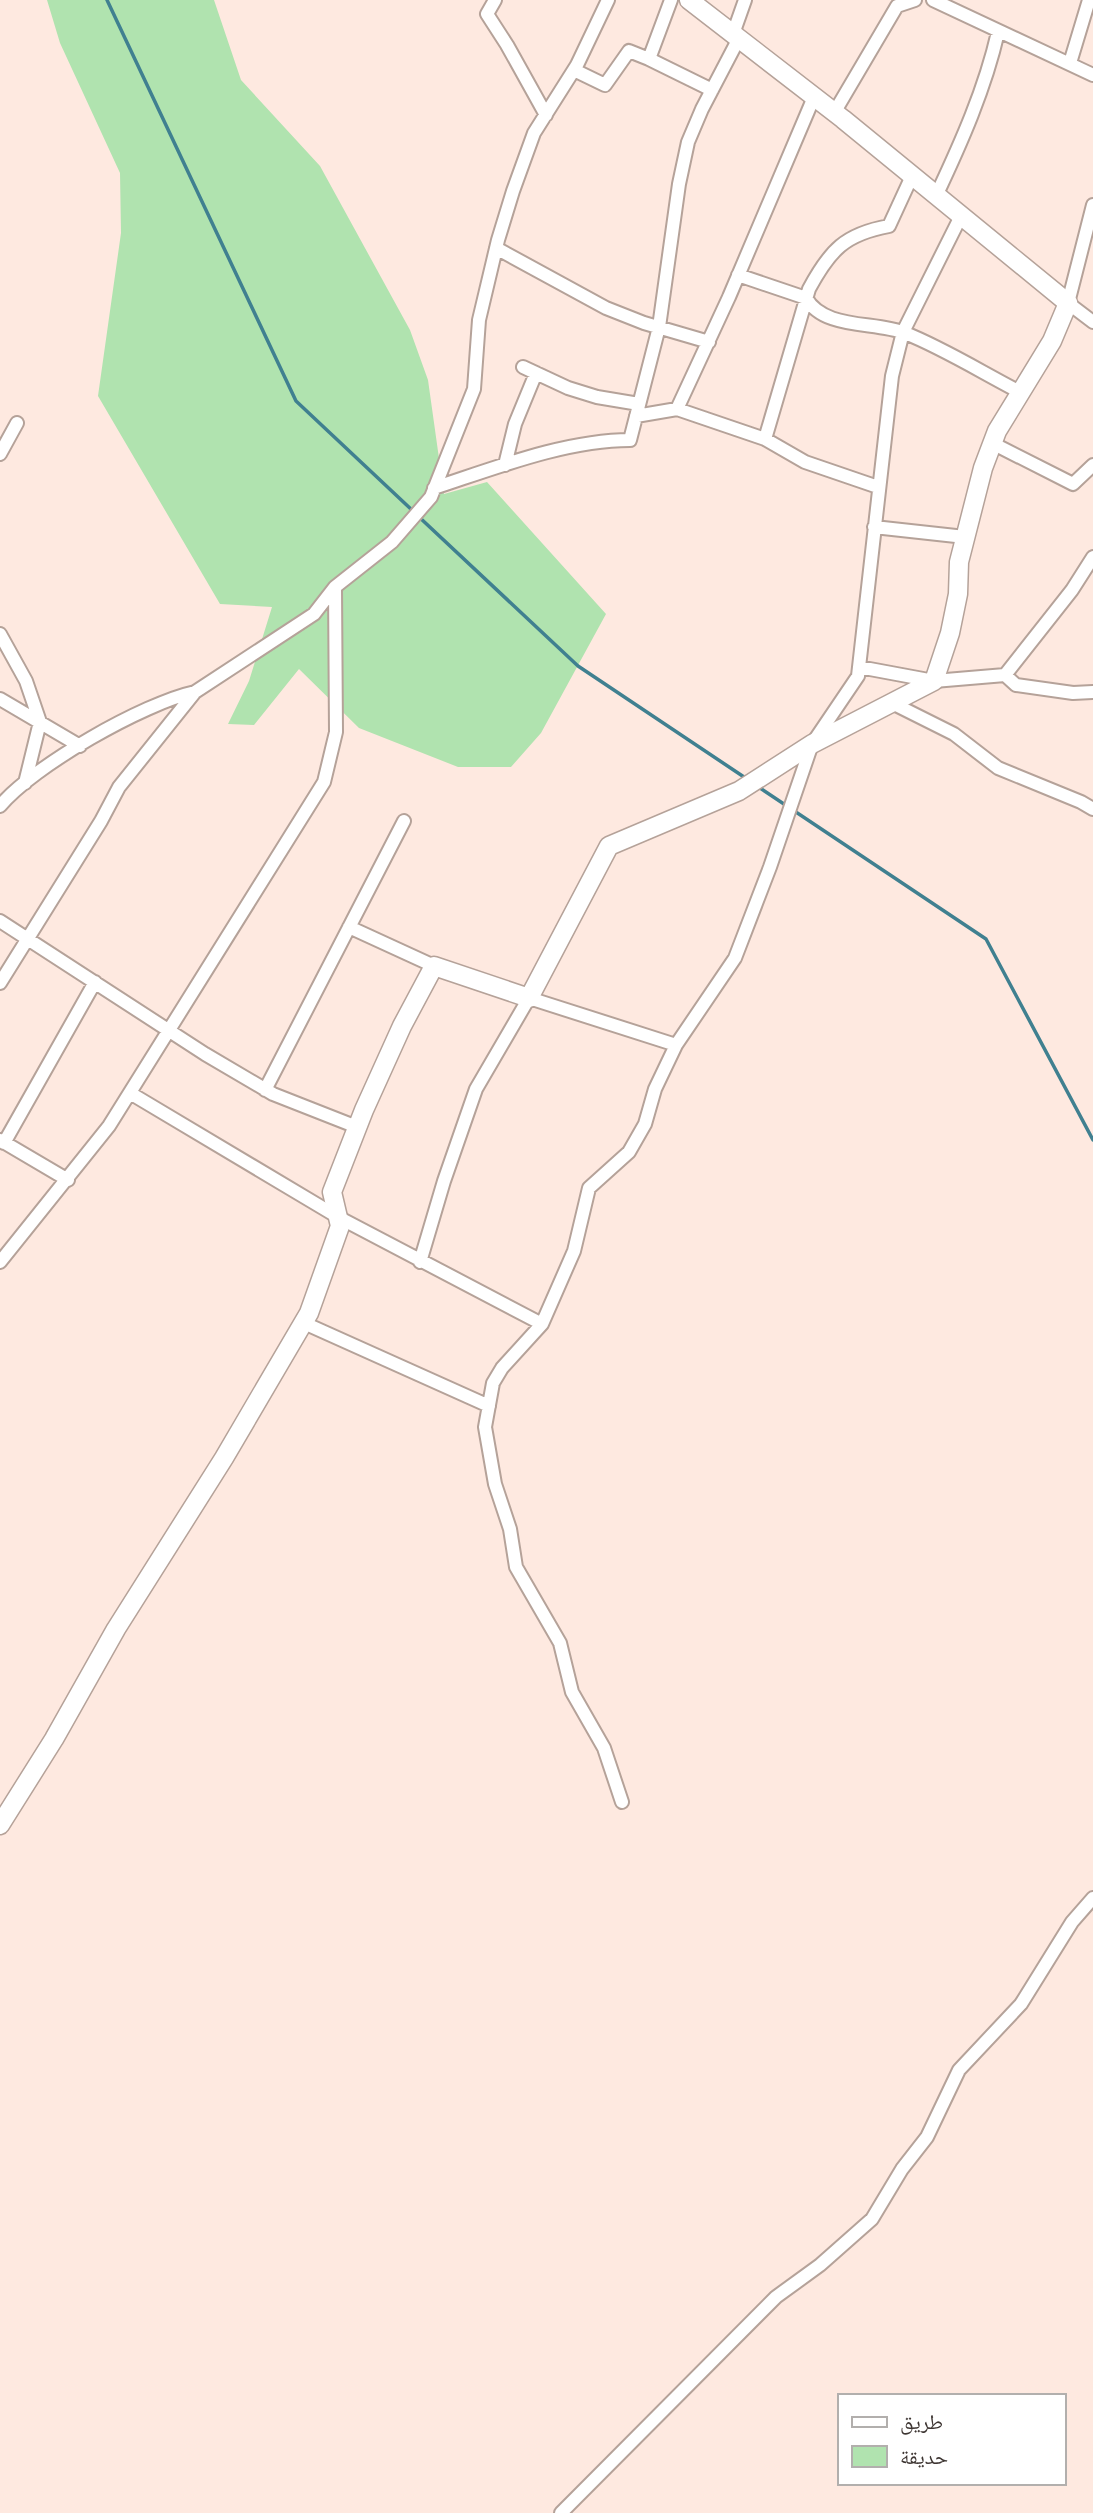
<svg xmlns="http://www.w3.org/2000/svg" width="1093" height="2513" font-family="'Roboto Serif','Noto Naskh Arabic',serif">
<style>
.green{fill:#b0e3af}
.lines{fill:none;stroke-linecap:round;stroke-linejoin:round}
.stream{stroke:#408090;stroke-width:3.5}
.street-casing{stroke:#b5a299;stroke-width:16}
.secondary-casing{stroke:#b5a299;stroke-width:21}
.street{stroke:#fff;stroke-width:12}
.secondary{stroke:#fff;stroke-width:18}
</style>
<rect width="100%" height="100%" fill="#fee9e0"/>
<!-- green -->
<path class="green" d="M47 0H214L241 80 320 166 410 330 428 380 444 494 487 482 606 614 541 733 511 767H458L359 728 299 669 254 725 228 724 249 681 272 607 220 604 98 396 121 233 120 173 60 43Z"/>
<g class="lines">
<!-- stream -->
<path class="stream" d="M107 0 296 401 413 511
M418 516 578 666 747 779
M757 786 986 939 1093 1140"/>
<defs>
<path id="street" d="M495 0 487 14 507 45 546 115
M671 0 649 59 712 90
M933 0 1093 75
M1070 63 1089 0
M574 70 605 85 629 51 649 59
M834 113 897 6 915 0
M936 196C961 143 985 89 998 32
M1093 205 1068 303 1093 322
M496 248 606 308 644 323 709 342
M738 275 806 298C824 330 875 321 905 333 943 348 983 373 1020 392
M523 367 568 388 597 397 639 404
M677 409 729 297 814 97
M636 416 677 409 765 439 805 462 878 487
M765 439 809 289C830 250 845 234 889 226L912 176
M992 443 1073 484 1093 465
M0 454 17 423
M505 465 515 424 536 373
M434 488C495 468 566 440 630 440L659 327 679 184 688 142 702 109 737 42 733 34 745 0
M874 527 965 537
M0 634 26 681 40 722 25 783
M859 667 934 681 1005 675 1072 590 1093 557
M1005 675 1016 685 1073 693 1093 692
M0 699 80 746
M892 703 954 734 998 768 1081 802 1093 809
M0 806C33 766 144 703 195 692
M0 921 205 1054 273 1094 357 1127
M349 927 434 966
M0 983 101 821 119 787 195 692 314 614 335 587 392 542 431 497 474 389 479 320 498 240 513 191 534 133 577 65 608 0
M265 1090 404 821
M130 1093 338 1217 542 1324
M0 1140 68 1180
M4 1143 95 982
M0 1262 109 1126 324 782 336 732 335 588
M420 1262 444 1181 476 1089 529 998 676 1045
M304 1323 489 1406
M622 1802 604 1748 572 1692 560 1643 516 1567 510 1529 495 1484 485 1427 493 1383 502 1368 542 1324 574 1251 589 1188 629 1152 645 1124 655 1089 676 1045 735 958 770 867 812 744 858 676 892 376 903 332 961 216
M561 2513 776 2297 820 2265 872 2219 902 2169 927 2137 959 2070 1021 2004 1072 1922 1093 1898"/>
<path id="secondary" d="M0 1825 54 1739 116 1629 224 1458 309 1313 340 1226 332 1192 364 1110 402 1026 434 966 529 998 609 846 739 791 812 744 934 681 950 633 958 594 959 562 983 468 997 431 1052 341 1068 303 843 119 689 0"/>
</defs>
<!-- street casing -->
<use href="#street" class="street-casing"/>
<!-- secondary casing -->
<use href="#secondary" class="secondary-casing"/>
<!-- street -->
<use href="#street" class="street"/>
<!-- secondary -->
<use href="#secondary" class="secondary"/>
</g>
<!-- legend -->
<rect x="838" y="2394" width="228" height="91" fill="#ffffff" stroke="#b2afad" stroke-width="2"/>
<rect x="852" y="2417" width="35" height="10" fill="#ffffff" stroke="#b2afad" stroke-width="2"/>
<text x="900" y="2429" font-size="21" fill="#3e3633">طريق</text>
<rect x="852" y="2446" width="35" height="21" fill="#b0e3af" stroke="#b2afad" stroke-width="2"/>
<text x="900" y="2464" font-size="21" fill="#3e3633">حديقة</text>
</svg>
